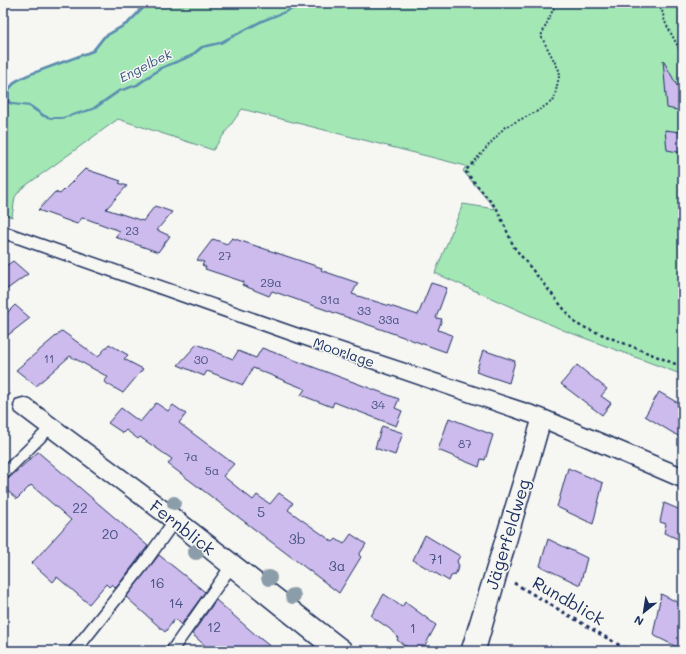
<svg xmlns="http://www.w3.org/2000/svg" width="686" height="654" font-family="Mali,sans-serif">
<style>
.green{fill:#a3e8b4;stroke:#5f8c89}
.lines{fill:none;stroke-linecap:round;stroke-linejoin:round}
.stream{fill:#5b8db0;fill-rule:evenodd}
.building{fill:#ccbbec;stroke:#1b2f5e}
.service-casing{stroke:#1b2f5e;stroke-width:3}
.minor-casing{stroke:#1b2f5e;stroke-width:3}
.path-far2{stroke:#1b2f5e;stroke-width:2;stroke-dasharray:2 2;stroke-linecap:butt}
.path-far1{stroke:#1b2f5e;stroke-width:2.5;stroke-dasharray:3 3;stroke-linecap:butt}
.path{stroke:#1b2f5e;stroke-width:3;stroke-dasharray:3.5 3.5;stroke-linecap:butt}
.service{fill:#f6f6f2;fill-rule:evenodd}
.minor{fill:#f6f6f2;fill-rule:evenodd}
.tree{fill:#8c9daa}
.labels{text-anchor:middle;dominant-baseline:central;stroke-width:3;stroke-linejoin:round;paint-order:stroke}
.number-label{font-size:12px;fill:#475282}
.far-water-label{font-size:13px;font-style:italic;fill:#365680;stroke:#f6f6f2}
.street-label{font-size:14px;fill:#1b2f5e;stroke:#f6f6f2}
.near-number-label{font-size:14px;fill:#475282}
.near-street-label{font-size:17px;fill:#1b2f5e;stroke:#f6f6f2}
</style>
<rect width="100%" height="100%" fill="#f6f6f2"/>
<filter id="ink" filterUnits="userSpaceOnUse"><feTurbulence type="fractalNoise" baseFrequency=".025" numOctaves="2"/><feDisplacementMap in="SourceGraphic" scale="8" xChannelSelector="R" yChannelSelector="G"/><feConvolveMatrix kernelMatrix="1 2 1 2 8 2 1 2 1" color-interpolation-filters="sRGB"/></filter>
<g filter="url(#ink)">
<!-- green -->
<path class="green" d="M139 3H683V375L563 330 435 273 463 204 495 209 463 171 466 166 242 109 213 150 118 119 21 189 15 197 12 217 3 214V90H9C13 76 72 59 88 52 96 49 99 41 106 36 119 27 140 21 139 3Z"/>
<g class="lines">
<!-- stream -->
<path class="stream" d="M146 3H150L129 24 105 38 94 52 29 76 17 82 10 90V101L13 103 31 105 45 115 51 117H62L92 108 118 90 136 84 160 67 190 55 201 46 219 42 261 20 305 3H310L263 22 221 44 203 48 192 57 162 69 138 86 120 92 94 110 62 119H51L43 117 29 107 12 105 7 103 6 91H3V89H7L15 80 27 74 92 50 103 36 127 22Z"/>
</g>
<!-- building -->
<path class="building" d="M663 60 681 93 682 111 667 108Z
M665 130 680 132 683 153 667 150Z
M85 169 121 181 119 183 127 186 106 209 143 221 155 206 172 212 157 230 170 236 158 252 115 237 120 231 87 219 82 218 77 224 38 210 55 192 60 194Z
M232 238 322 268 321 270 323 271 358 283 352 294 418 315 431 283 447 288 436 318 442 319 438 330 452 335 446 352 272 291 269 296 242 285 244 282 205 269 206 267 202 265 204 262 197 260 213 239 227 244Z
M13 261 28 274 3 292V268Z
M15 305 30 318 3 339V317Z
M62 331 98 357 109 344 128 355 124 359 143 369 123 393 104 382 108 377 70 356 36 386 16 370Z
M197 344 233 359 238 351 256 358 262 348 399 399 395 408 402 411 396 426 334 402 332 407 301 395 305 389 253 368 243 385 207 371 204 376 178 365Z
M483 350 515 361 509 383 476 372Z
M577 365 607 389 601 396 611 403 602 415 561 384Z
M659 392 678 403 677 405 683 409V439L645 416Z
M156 403 168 411 173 405 186 414 179 423 234 464 223 476 253 500 257 495 270 504 279 493 293 503 288 510 333 542 336 539 344 544 351 534 366 544 359 555 361 557 339 593 168 464 172 459 140 437 138 439 126 430 123 433 108 423 121 408 140 422Z
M449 418 493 435 485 460 481 459 479 467 438 450Z
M382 426 403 433 395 455 375 448Z
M38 452 148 546 116 588 112 584 109 587 106 584 89 604 57 577 53 582 32 563 71 520 31 485 17 499 3 487V480L8 479Z
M568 468 603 483 593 524 557 507Z
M664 503 683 511V541L664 533 666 524 660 522Z
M425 535 460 556 457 561 459 566 455 575 451 576 449 581 413 560Z
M548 539 587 558 580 585 540 566Z
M159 555 205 592 181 625 175 619 165 632 126 597Z
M384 594 402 607 405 602 436 625 422 651H412L397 640 398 638 390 629 371 616Z
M661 594 683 605V650L653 635Z
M216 600 257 636 276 651H211L192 634Z"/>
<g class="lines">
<defs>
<path id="service" d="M51 422 55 424 56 427 55 430 7 478 3 479V467L47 424Z
M175 514 179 516 181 520 179 524 147 569 82 651H68L70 647 139 561 171 516Z
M232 559 236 561 238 565 236 569 178 651H165L228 561Z"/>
<path id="minor" d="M3 226 296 328 542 409 683 468V488L548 430 485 651H461L531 423 296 342 3 238Z
M23 398 30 400 182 513 349 643 353 651H322L168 527 16 412 14 406 16 400Z"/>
</defs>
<!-- service casing -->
<use href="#service" class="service-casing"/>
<!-- minor casing -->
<use href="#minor" class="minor-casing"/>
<!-- path-far2 -->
<path class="path-far2" d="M660 3 665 22 683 56
M472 164 505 127 536 112 554 100 560 72 541 36 556 3"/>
<!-- path-far1 -->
<path class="path-far1" d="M473 163 465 171 497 209 514 247 576 324 683 367"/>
<!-- path -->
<path class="path" d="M3 390 10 395
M514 583 629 651"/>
<!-- service -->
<use href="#service" class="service"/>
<!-- minor -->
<use href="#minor" class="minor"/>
</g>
<!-- trees -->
<g class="tree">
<circle cx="174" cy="503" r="7"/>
<circle cx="196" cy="552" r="8"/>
<circle cx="269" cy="578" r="8"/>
<circle cx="293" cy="596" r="8"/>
</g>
</g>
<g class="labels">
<!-- number labels -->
<g class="number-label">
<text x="132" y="230">23</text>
<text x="225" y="255">27</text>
<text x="271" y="282">29a</text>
<text x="330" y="299">31a</text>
<text x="364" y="310">33</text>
<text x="389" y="319">33a</text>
<text x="49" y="358">11</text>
<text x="201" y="359">30</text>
<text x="378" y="404">34</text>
<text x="465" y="443">87</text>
<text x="191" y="456">7a</text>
<text x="212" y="470">5a</text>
</g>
<!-- far-water labels -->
<g class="far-water-label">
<text transform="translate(145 65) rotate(-27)">Engelbek</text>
</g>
<!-- street labels -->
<g class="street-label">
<text transform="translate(344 352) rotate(19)">Moorlage</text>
</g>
<!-- near-number labels -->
<g class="near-number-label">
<text x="80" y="507">22</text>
<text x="261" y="511">5</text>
<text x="110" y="533">20</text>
<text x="297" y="538">3b</text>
<text x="436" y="558">71</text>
<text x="337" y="565">3a</text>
<text x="157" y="582">16</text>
<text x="176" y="602">14</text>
<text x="214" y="626">12</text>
<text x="413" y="627">1</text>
</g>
<!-- near-street labels -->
<g class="near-street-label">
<text transform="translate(183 527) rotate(38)">Fernblick</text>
<text transform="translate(507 534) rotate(-73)">Jägerfeldweg</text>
<text transform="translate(569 600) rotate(30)">Rundblick</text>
</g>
</g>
<!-- margin -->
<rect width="686" height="654" fill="none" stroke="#f6f6f2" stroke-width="16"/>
<rect x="8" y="8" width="670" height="638" fill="none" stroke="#1b2f5e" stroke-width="1.5" filter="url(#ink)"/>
<!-- north arrow -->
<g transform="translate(644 612) rotate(210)" stroke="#f6f6f2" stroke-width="3" paint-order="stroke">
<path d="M0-3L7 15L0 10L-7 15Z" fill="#1b2f5e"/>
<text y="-6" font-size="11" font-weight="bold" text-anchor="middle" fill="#1b2f5e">N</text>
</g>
</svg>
